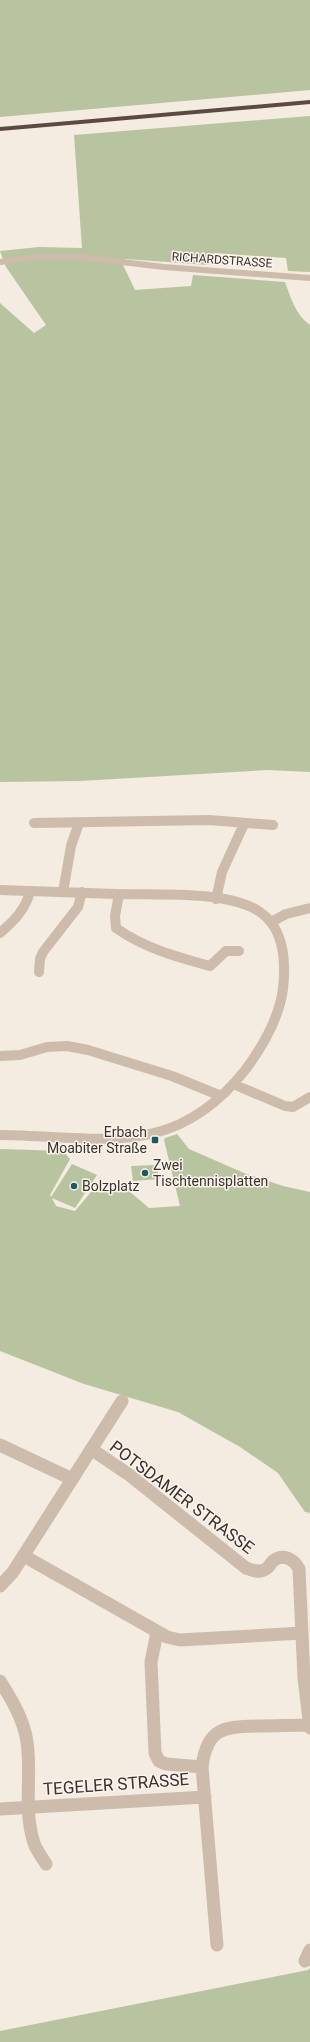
<svg xmlns="http://www.w3.org/2000/svg" width="310" height="2042" font-family="Roboto,sans-serif">
<style>
.green{fill:#b8c4a0}
.lines{fill:none;stroke-linecap:round;stroke-linejoin:round}
.minor-far2{stroke:#cdbbac;stroke-width:6}
.minor-far1{stroke:#cdbbac;stroke-width:10}
.minor{stroke:#cdbbac;stroke-width:13}
.motorway{fill:#5c4a42;fill-rule:evenodd}
.poi-dot{fill:#1f5a5e;stroke:#fbf5ee;stroke-width:1.5}
.labels{text-anchor:middle;dominant-baseline:central;stroke-width:3;stroke-linejoin:round;paint-order:stroke}
.far-street-label{font-size:12px;fill:#3b302b;stroke:#fbf5ee}
.poi-label{font-size:14px;fill:#3b302b;stroke:#fbf5ee;text-anchor:start}
.near-street-label{font-size:17px;fill:#3b302b;stroke:#fbf5ee}
</style>
<rect width="100%" height="100%" fill="#f4ebe1"/>
<!-- green -->
<path class="green" d="M0 0H310V90L0 117Z
M310 116V272L288 271 286 258 214 253 209 265 125 259 123 265 135 290 191 286 193 275 285 282C291 298 295 314 310 325V772L267 770 80 781 0 782V303L34 333 46 325 6 267 0 251 39 247 82 248 74 135Z
M177 1134 189 1149 244 1173 283 1186 310 1192V1513L305 1512 278 1473 240 1447 178 1412 84 1384 0 1351V1149L63 1151 70 1159 50 1195 51 1197 72 1164 97 1175 75 1208 52 1198 56 1206 75 1211 91 1192 129 1191 149 1208 180 1206 164 1140 165 1138Z
M156 1165 160 1179 133 1181 131 1166Z
M310 1968V2042H0V2031L308 1970Z"/>
<g class="lines">
<!-- minor-far2 -->
<path class="minor-far2" d="M0 262 36 257H79L164 267 310 278"/>
<!-- minor-far1 -->
<path class="minor-far1" d="M34 823 209 820 273 825
M0 890C39 891 78 893 117 894 155 895 228 890 260 912 285 929 286 962 283 989 279 1018 263 1046 246 1069 174 1161 101 1136 0 1135
M63 892 71 846 79 823
M119 894 115 916 116 928C144 948 177 957 210 966L226 951H239
M216 899 222 872 244 824
M273 921 286 914 310 908
M0 933C14 921 26 909 30 891
M39 972 40 959 43 952 78 907 82 892
M0 1056 20 1055 47 1047 67 1046 88 1050 172 1076 221 1096
M233 1084 285 1106 293 1107 310 1097"/>
<!-- minor -->
<path class="minor" d="M0 1445 72 1479
M91 1449 128 1474 246 1568C252 1570 258 1573 264 1570 269 1568 270 1564 273 1561 283 1553 294 1559 299 1569L304 1678 310 1728
M24 1556 167 1637 180 1640 302 1633
M0 1586 13 1572 122 1401
M157 1632 151 1662 155 1753 159 1761 166 1764 202 1767
M0 1681C12 1700 24 1720 27 1742 32 1775 23 1810 34 1843 36 1850 42 1857 46 1864
M0 1809 205 1797
M217 1945 202 1767C207 1727 224 1727 259 1726 275 1726 292 1725 309 1725
M305 1961 310 1950"/>
<!-- motorway -->
<path class="motorway" d="M310 100V104L0 131V127Z"/>
</g>
<!-- markers -->
<g class="poi-dot">
<rect x="151" y="1136" width="8" height="8" rx="2"/>
<circle cx="145" cy="1173" r="4"/>
<circle cx="74" cy="1186" r="4"/>
</g>
<g class="labels">
<!-- far-street labels -->
<g class="far-street-label">
<text transform="translate(222 260) rotate(4)">RICHARDSTRASSE</text>
</g>
<!-- poi labels -->
<g class="poi-label">
<text x="147" y="1132" text-anchor="end">Erbach<tspan x="147" dy="16">Moabiter Straße</tspan></text>
<text x="153" y="1165">Zwei<tspan x="153" dy="16">Tischtennisplatten</tspan></text>
<text x="82" y="1186">Bolzplatz</text>
</g>
<!-- near-street labels -->
<g class="near-street-label">
<text transform="translate(182 1497) rotate(37)">POTSDAMER STRASSE</text>
<text transform="translate(116 1784) rotate(-4)">TEGELER STRASSE</text>
</g>
</g>
</svg>
